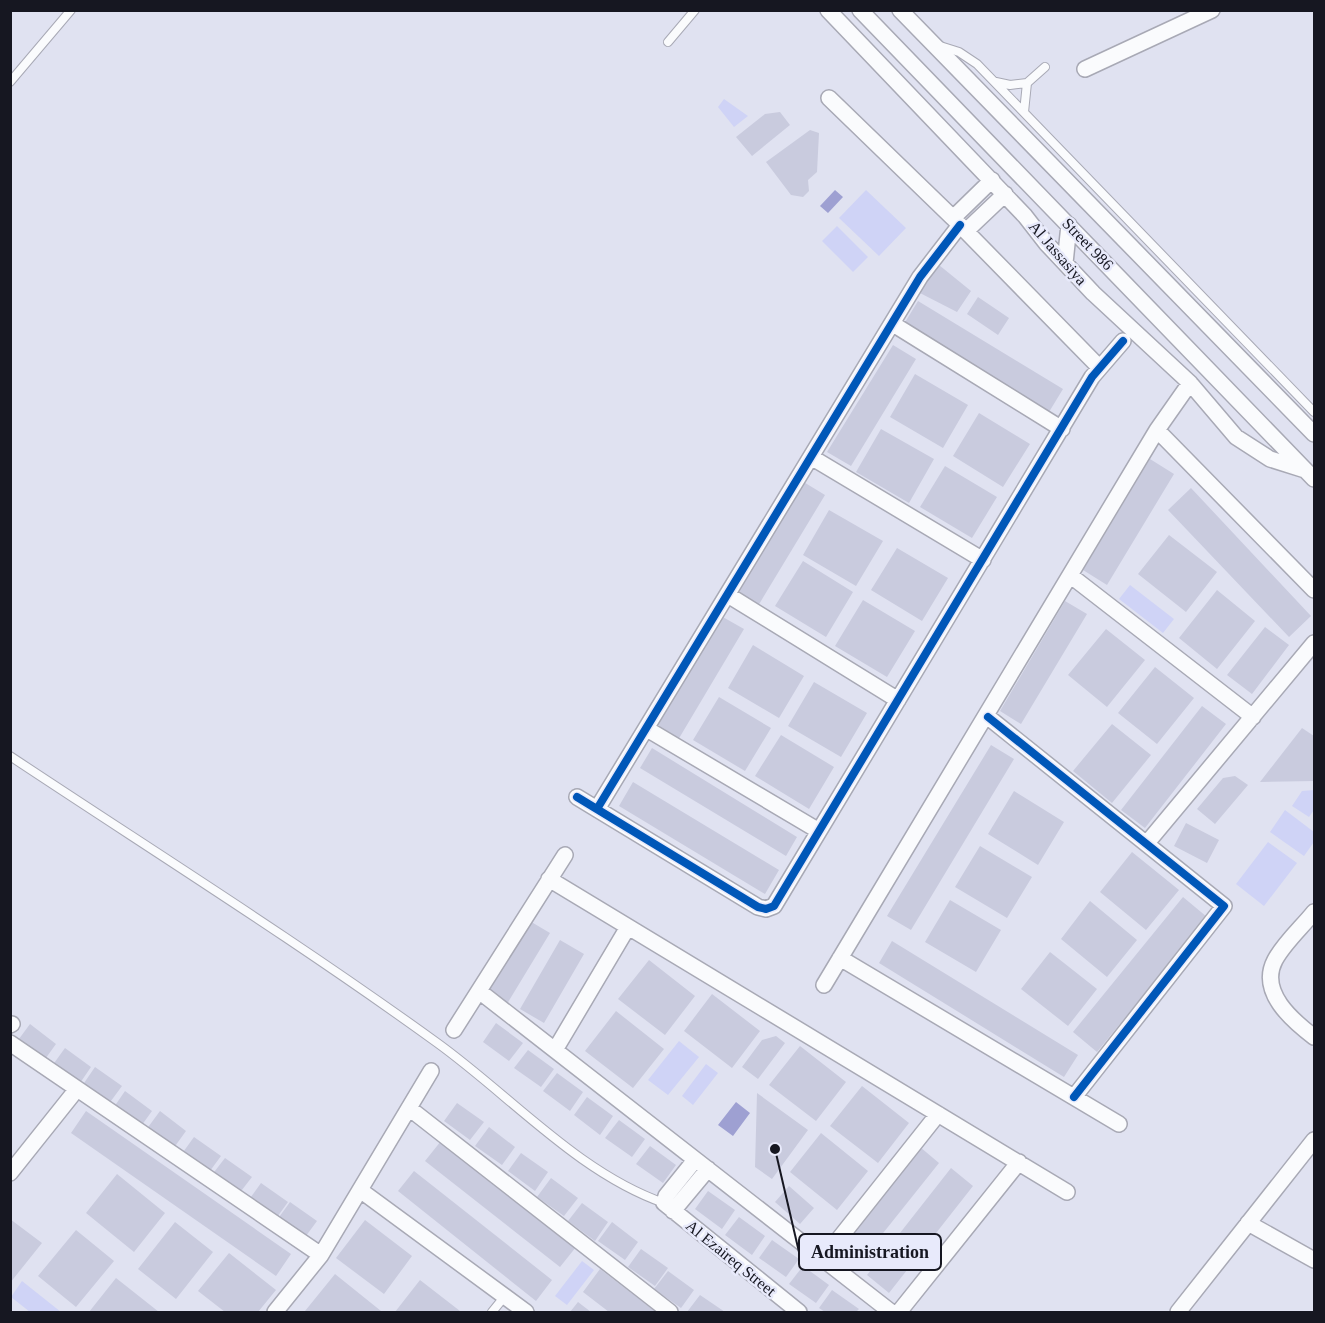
<svg xmlns="http://www.w3.org/2000/svg" width="1325" height="1323" font-family="'Times New Roman',serif">
<style>
.green{fill:#cfd3f6}
.water{fill:#9ea0d2}
.building{fill:#c9cbde}
.lines{fill:none;stroke-linecap:round;stroke-linejoin:round}
.service-casing{stroke:#a8a9b5;stroke-width:10}
.minor-casing{stroke:#a8a9b5;stroke-width:18}
.service{stroke:#fafbfd;stroke-width:8}
.minor{stroke:#fafbfd;stroke-width:15}
.cycleway-casing{stroke:#e8eafb;stroke-width:11}
.cycleway{stroke:#0057b8;stroke-width:8}
.labels{text-anchor:middle;dominant-baseline:central;stroke-width:5;stroke-linejoin:round;paint-order:stroke}
.street-label{font-size:16px;fill:#161721;stroke:#e8eafb}
.leader{fill:none;stroke:#161721;stroke-width:2}
.callout-dot{fill:#161721;stroke:#e8eafb;stroke-width:2}
.callout{fill:#e8eafb;stroke:#161721;stroke-width:2}
.callout-label{font-size:18px;text-anchor:middle;font-weight:bold;fill:#161721}
</style>
<rect width="100%" height="100%" fill="#e0e2f1"/>
<!-- green -->
<path class="green" d="M724 99 748 116 734 127 718 107Z
M866 190 906 228 879 256 839 218Z
M837 226 868 257 853 272 822 241Z
M1130 585 1174 619 1163 633 1119 599Z
M1314 790V810L1309 817 1292 806 1302 791Z
M1285 810 1314 832V842L1304 856 1270 832Z
M1268 842 1297 863 1264 906 1236 884Z
M679 1041 699 1057 668 1095 648 1080Z
M706 1064 718 1073 693 1105 682 1096Z
M582 1261 594 1270 567 1305 555 1296Z
M22 1281 61 1312H30L11 1297Z"/>
<!-- water -->
<path class="water" d="M835 190 843 197 828 213 820 206Z
M736 1102 750 1113 733 1136 718 1125Z"/>
<!-- building -->
<path class="building" d="M780 112 790 125 752 156 736 137 765 114Z
M810 130 819 133 817 172 808 180 809 191 803 197 791 195 766 162Z
M939 265 971 291 957 312 918 292Z
M978 297 1009 318 998 335 967 314Z
M918 301 1063 389 1049 412 904 324Z
M893 345 916 359 851 466 827 452Z
M915 374 968 405 943 448 890 417Z
M979 413 1030 444 1003 487 953 456Z
M881 429 934 459 909 503 856 472Z
M1150 459 1174 474 1107 585 1083 570Z
M945 466 997 497 972 538 920 507Z
M802 481 825 495 758 606 736 593Z
M1191 488 1311 616 1289 637 1168 510Z
M829 510 883 541 856 586 803 555Z
M1169 535 1217 572 1186 612 1138 574Z
M897 548 948 578 922 621 871 590Z
M803 561 853 592 826 637 775 606Z
M1217 590 1255 621 1217 669 1179 638Z
M863 600 915 631 887 677 835 646Z
M1065 601 1087 614 1021 724 1000 711Z
M721 616 744 629 678 740 655 726Z
M1265 627 1289 645 1252 694 1227 675Z
M1106 629 1145 660 1107 707 1068 675Z
M753 645 804 676 779 718 728 688Z
M1155 667 1194 698 1157 744 1118 713Z
M814 682 867 713 841 757 788 726Z
M719 697 771 728 745 771 693 740Z
M1202 706 1226 724 1145 828 1121 810Z
M1112 724 1151 755 1112 803 1073 771Z
M1302 728 1314 736V781L1260 782Z
M781 735 834 767 809 809 755 776Z
M991 745 1014 759 911 930 887 916Z
M652 748 797 837 786 856 640 768Z
M1235 776 1248 785 1215 824 1197 809 1223 778Z
M633 782 779 870 765 894 619 806Z
M1014 791 1064 822 1038 865 988 834Z
M1186 823 1219 840 1207 863 1174 846Z
M980 846 1032 877 1007 918 955 887Z
M1132 852 1179 890 1146 930 1100 892Z
M1183 897 1207 917 1097 1052 1073 1032Z
M950 900 1001 930 976 972 925 942Z
M1090 901 1137 940 1107 977 1061 939Z
M528 920 550 933 507 1004 485 991Z
M560 940 584 954 544 1023 520 1009Z
M892 941 1078 1055 1064 1077 879 963Z
M1050 952 1097 989 1068 1026 1021 989Z
M649 960 695 996 665 1035 618 999Z
M712 994 760 1031 732 1068 684 1031Z
M616 1011 664 1049 633 1088 585 1051Z
M496 1023 523 1043 509 1061 483 1042Z
M30 1024 56 1044 43 1062 16 1043Z
M776 1036 785 1043 758 1079 742 1067 762 1040Z
M800 1046 846 1082 816 1121 769 1085Z
M65 1048 91 1067 78 1086 52 1066Z
M528 1050 554 1069 541 1087 514 1068Z
M95 1067 122 1086 108 1105 82 1086Z
M557 1073 583 1092 570 1111 543 1091Z
M862 1086 909 1123 878 1163 830 1126Z
M125 1091 152 1111 139 1129 112 1110Z
M757 1093 808 1130 772 1179 755 1167Z
M587 1097 613 1116 600 1135 574 1115Z
M457 1103 484 1122 470 1140 444 1121Z
M86 1111 291 1254 276 1276 71 1133Z
M160 1111 186 1131 173 1149 146 1130Z
M619 1120 645 1139 632 1157 605 1138Z
M489 1127 515 1147 502 1165 475 1146Z
M821 1133 868 1171 837 1210 790 1172Z
M194 1137 221 1156 207 1175 181 1155Z
M441 1141 576 1247 560 1267 425 1161Z
M650 1146 676 1165 663 1183 636 1164Z
M920 1147 939 1163 856 1267 836 1251Z
M521 1153 548 1172 535 1191 508 1171Z
M225 1158 252 1177 238 1195 211 1176Z
M951 1168 973 1186 889 1293 867 1275Z
M414 1171 552 1280 536 1301 398 1191Z
M117 1174 165 1213 134 1252 86 1213Z
M551 1178 578 1198 564 1216 537 1197Z
M261 1183 288 1202 275 1220 248 1201Z
M789 1186 814 1208 800 1224 775 1202Z
M708 1191 735 1210 722 1229 695 1209Z
M290 1202 317 1221 303 1240 277 1220Z
M582 1203 608 1222 595 1241 568 1221Z
M739 1217 765 1236 752 1255 725 1235Z
M10 1219 42 1243 10 1283Z
M365 1220 412 1256 384 1294 336 1258Z
M175 1222 213 1252 176 1299 138 1269Z
M612 1222 638 1242 625 1260 598 1241Z
M76 1230 114 1261 76 1307 38 1276Z
M772 1240 799 1259 786 1277 759 1258Z
M641 1249 668 1268 655 1286 628 1267Z
M229 1253 276 1290 258 1312H225L198 1291Z
M803 1266 829 1285 816 1303 789 1284Z
M600 1269 656 1312H609L583 1292Z
M668 1271 694 1290 681 1308 654 1289Z
M335 1274 381 1311 380 1312 305 1311Z
M116 1278 159 1312H89Z
M420 1280 460 1311 458 1312H395Z
M832 1290 859 1309 856 1312H825L819 1308Z
M700 1295 725 1312H687Z
M578 1302 591 1312H570Z"/>
<g class="lines">
<defs>
<path id="service" d="M668 42 695 10
M940 46 959 52 977 64 1314 412
M10 82 71 10
M996 82 1010 85 1027 83
M1024 112 1027 83 1045 67
M10 756C153 851 298 942 436 1042 510 1095 578 1173 664 1203
M492 1312 505 1296"/>
<path id="minor" d="M828 10 1025 216 1046 243 1093 293 1190 383 1236 437 1270 459 1305 470
M860 10 1314 479
M900 10 1314 434
M1085 69 1212 10
M829 98 953 218 1099 367
M953 218 992 180
M966 231 1005 194
M1065 263 1069 225
M893 324 1062 429
M1157 430 1314 590
M811 457 983 560
M1071 576 1253 717
M728 595 898 700
M988 717 1224 906 1074 1097
M647 729 819 831
M577 797 758 907 766 909 774 906 1092 377 1123 341
M597 809 920 277 960 225
M1147 843 1314 643
M549 879 1067 1192
M1314 912C1302 927 1284 943 1275 960 1258 992 1293 1021 1314 1037
M840 958 1119 1124
M824 985 1157 430 1190 383
M479 991 891 1312
M10 1025 12 1024
M454 1030 565 855
M10 1043 321 1255
M555 1050 628 927
M409 1108 670 1312
M695 1160 666 1196 664 1203 799 1312
M10 1173 77 1089
M360 1190 526 1312
M673 1211 708 1169
M1248 1223 1314 1260
M823 1259 938 1114
M275 1312 321 1255 431 1071
M899 1312 1019 1162
M1178 1312 1314 1140"/>
</defs>
<!-- service casing -->
<use href="#service" class="service-casing"/>
<!-- minor casing -->
<use href="#minor" class="minor-casing"/>
<!-- service -->
<use href="#service" class="service"/>
<!-- minor -->
<use href="#minor" class="minor"/>
<defs>
<path id="cycleway" d="M988 717 1224 906 1074 1097
M577 797 758 907 766 909 774 906 1092 377 1123 341
M597 809 920 277 960 225"/>
</defs>
<!-- cycleway casing -->
<use href="#cycleway" class="cycleway-casing"/>
<!-- cycleway -->
<use href="#cycleway" class="cycleway"/>
</g>
<g class="labels">
<!-- street labels -->
<g class="street-label">
<text transform="translate(1088 244) rotate(46)">Street 986</text>
<text transform="translate(1058 253) rotate(49)">Al Jassasiya</text>
<text transform="translate(731 1258) rotate(39)">Al Ezaireq Street</text>
</g>
</g>
<!-- callouts -->
<path class="leader" d="M775 1149L799 1252"/>
<circle class="callout-dot" cx="775" cy="1149" r="6"/>
<rect class="callout" x="799" y="1234" width="142" height="36" rx="6"/>
<g class="callout-label">
<text x="870" y="1258">Administration</text>
</g>
<!-- border -->
<rect width="1325" height="1323" fill="none" stroke="#161721" stroke-width="24"/>
</svg>
